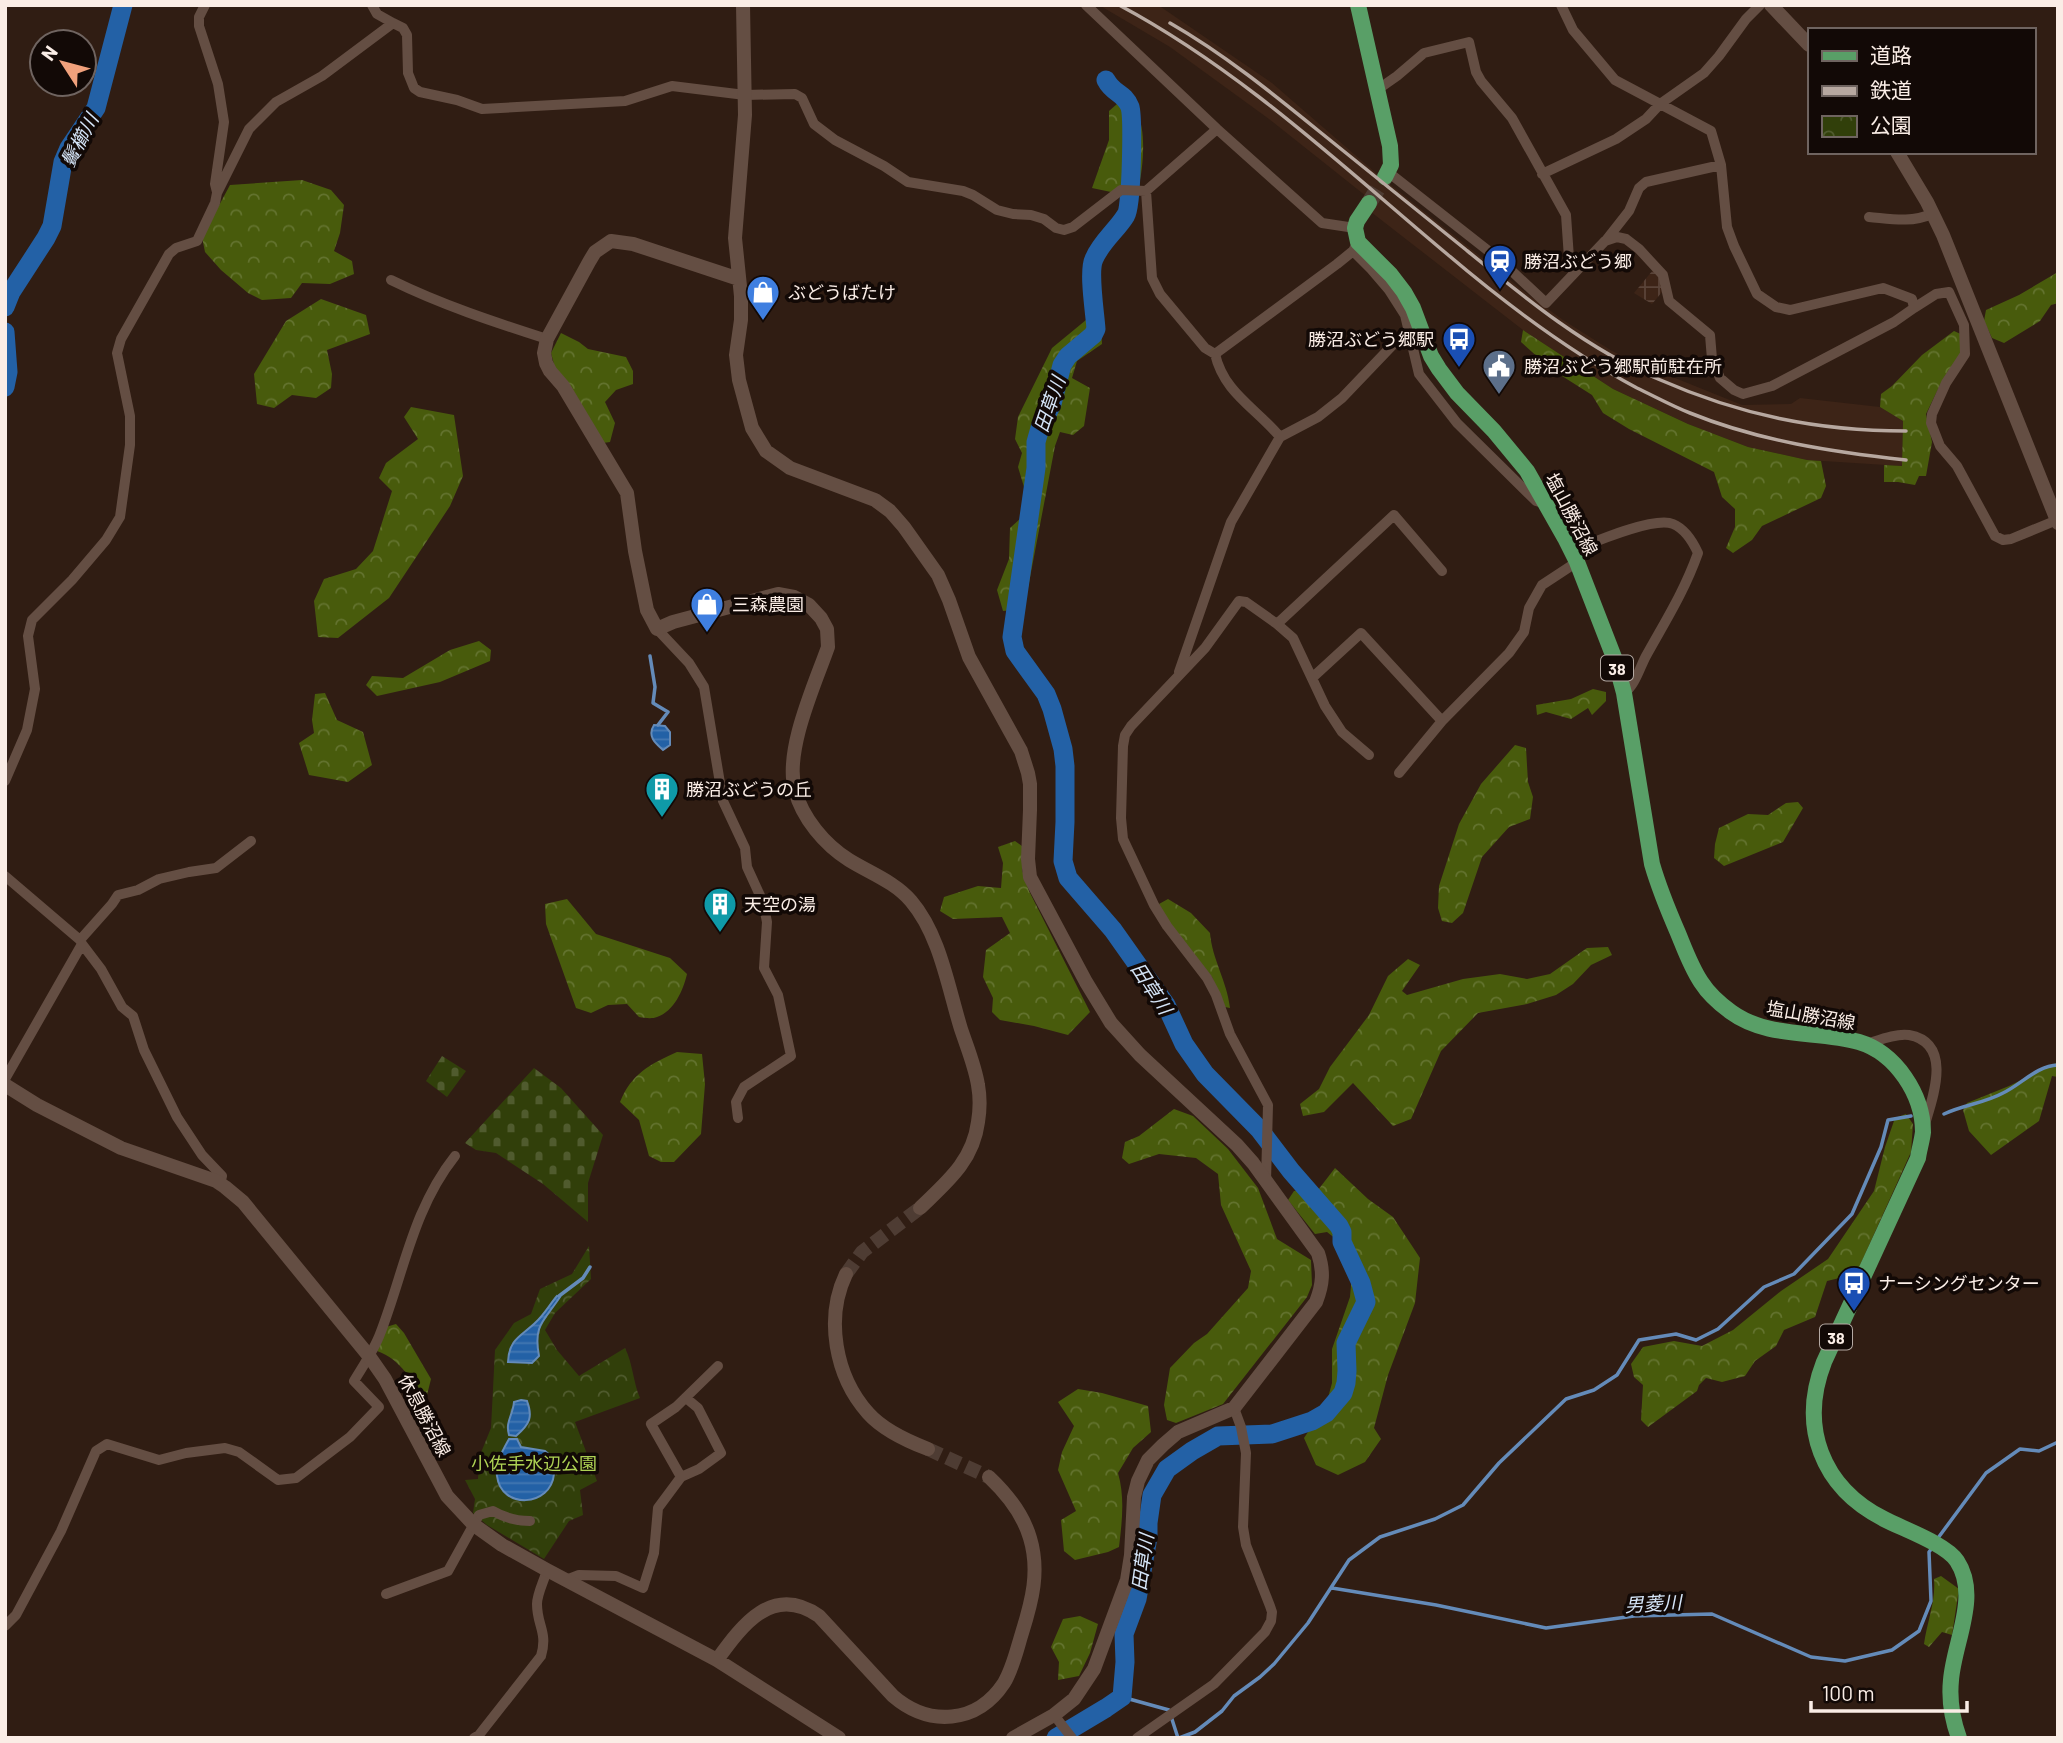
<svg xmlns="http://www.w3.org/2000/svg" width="2063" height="1743" font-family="Barlow,'Noto Sans JP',sans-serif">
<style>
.industrial{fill:url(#industrial-grid)}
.built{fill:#3d2417}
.forest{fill:url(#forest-crowns)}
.cemetery{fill:url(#cemetery-stones)}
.park{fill:url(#park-crowns)}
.water{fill:url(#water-rules);stroke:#648bb9;stroke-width:2}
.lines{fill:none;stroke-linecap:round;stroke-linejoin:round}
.stream{stroke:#648bb9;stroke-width:3.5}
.river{stroke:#2361a6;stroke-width:19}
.secondary-tunnel{stroke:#4e3c33;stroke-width:14;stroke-dasharray:14 7;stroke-linecap:butt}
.primary-tunnel{stroke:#4e3c33;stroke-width:16;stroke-dasharray:16 8;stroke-linecap:butt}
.street{stroke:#644e43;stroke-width:10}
.secondary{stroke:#644e43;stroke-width:14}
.primary{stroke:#599f67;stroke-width:16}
.rail{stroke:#b7a8a0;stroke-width:3.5}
.labels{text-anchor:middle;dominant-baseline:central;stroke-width:7;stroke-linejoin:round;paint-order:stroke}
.shield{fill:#120906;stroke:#b4a9a3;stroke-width:2}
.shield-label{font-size:16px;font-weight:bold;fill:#faede6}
.poi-label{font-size:18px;fill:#faede6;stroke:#120906;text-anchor:start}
.street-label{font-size:18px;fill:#faede6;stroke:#120906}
.park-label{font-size:18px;fill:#aed254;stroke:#120906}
.water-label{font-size:19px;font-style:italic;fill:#d5e5f8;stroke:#120906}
</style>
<defs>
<pattern id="industrial-grid" width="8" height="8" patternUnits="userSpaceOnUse" patternTransform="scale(1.75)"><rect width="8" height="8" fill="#3d2417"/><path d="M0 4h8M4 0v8" fill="none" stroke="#5a4439"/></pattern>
<pattern id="forest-crowns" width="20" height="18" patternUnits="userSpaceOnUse" patternTransform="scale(1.75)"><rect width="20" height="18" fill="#485b0c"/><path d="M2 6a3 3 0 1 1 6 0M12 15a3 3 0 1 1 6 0" fill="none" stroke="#63732f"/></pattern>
<pattern id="cemetery-stones" width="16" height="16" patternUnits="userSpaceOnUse" patternTransform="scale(1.75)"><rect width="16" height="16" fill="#313f0a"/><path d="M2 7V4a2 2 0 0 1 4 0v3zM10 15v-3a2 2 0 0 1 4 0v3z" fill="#505b2e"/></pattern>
<pattern id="park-crowns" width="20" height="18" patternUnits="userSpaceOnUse" patternTransform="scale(1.75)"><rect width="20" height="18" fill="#313f0a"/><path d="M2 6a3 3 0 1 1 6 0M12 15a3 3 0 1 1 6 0" fill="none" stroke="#505b2e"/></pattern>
<pattern id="water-rules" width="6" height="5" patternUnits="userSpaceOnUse" patternTransform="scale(1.75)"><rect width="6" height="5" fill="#2361a6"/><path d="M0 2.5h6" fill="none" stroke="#4478b2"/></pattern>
</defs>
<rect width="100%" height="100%" fill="#301d13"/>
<!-- industrial -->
<path class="industrial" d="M1653 270 1659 276 1662 292 1652 304 1634 293Z"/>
<!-- built -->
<path class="built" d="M1099 5H1158L1272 83 1377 174 1526 293 1563 320 1612 351 1643 365 1742 405 1791 404 1800 398 1880 407 1903 421 1902 466 1807 460 1748 447 1688 424 1613 389 1523 330 1371 212 1376 204 1269 119 1170 47Z"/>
<!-- forest -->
<path class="forest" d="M1123 103C1127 106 1133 109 1136 113 1147 126 1143 169 1139 185H1121L1111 192 1092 188 1109 140V111L1117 104Z
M302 180 331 190 344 205 340 233 334 251 352 261 354 274 330 284 302 283 291 298 262 300 248 293 221 270 205 252 202 237 230 185Z
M2058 272V303L2051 305 2040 321 2004 343 1992 338 1984 321 1986 310 2019 295Z
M321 299 366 315 370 334 327 350 332 374 331 388 316 398 292 395 274 408 257 404 254 374 286 321Z
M1086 320 1101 325 1102 344 1077 361 1072 378 1090 388 1084 426 1073 435 1060 432 1055 446 1024 609 1003 611 997 590 1009 559 1010 528 1022 517 1027 497 1018 467 1022 453 1015 439 1018 417 1052 348Z
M1523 330 1613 389 1688 424 1748 447 1807 460 1821 461 1826 486 1821 498 1762 526 1752 540 1733 553 1726 548 1735 527V509L1722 497 1714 472 1629 429 1603 413 1592 395 1551 369 1521 342Z
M1954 331 1965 336 1960 354 1940 385 1926 414 1932 442 1926 476H1919L1915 485 1898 482H1884V465L1902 466 1903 421 1880 407 1881 394 1892 386 1922 355Z
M561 333 579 342 588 349 626 357 633 371V384L616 390 605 402 615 423 610 442 603 443 555 368 551 353Z
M411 407 454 415 463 476 450 506 389 598 338 638 318 637 314 601 324 579 356 569 373 551 392 491 379 478 386 463 418 439 404 417Z
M479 641 491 650 490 661 440 682 377 696 366 685 372 676 403 678 450 650Z
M1593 689 1606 692V701L1592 715 1588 708 1571 719 1546 712 1537 715 1536 705 1571 699Z
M325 693 337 720 363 732 372 765 348 782 309 775 299 743 314 733 312 720 315 694Z
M1515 745 1526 748 1528 782 1533 797 1530 819 1509 827 1482 857 1463 913 1452 923 1442 921 1438 908 1439 886 1459 824 1481 784Z
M1798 802 1803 808 1783 842 1724 866 1714 858 1715 844 1719 828 1748 814 1768 815 1786 803Z
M1015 841 1022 846V870L1029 891 1090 1012 1068 1035 1034 1026 1000 1020 992 1012 993 998 983 977 986 950 1010 933 1002 917 953 919 940 911 944 897 978 886 1001 888 1003 863 998 847Z
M567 899 596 934 670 958 687 974C683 991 674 1011 657 1017 652 1019 645 1018 639 1017L627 1004 608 1005 591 1013 576 1008 546 924 545 904Z
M1168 899 1191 913 1210 933C1212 959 1227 981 1230 1008L1225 1007 1212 977 1170 925 1159 904Z
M1608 947 1612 955 1591 965 1573 984 1556 995 1527 1004 1478 1013 1441 1051 1411 1119 1393 1126 1353 1083 1324 1112 1303 1116 1300 1104 1319 1089 1330 1067 1369 1015 1388 976 1408 959 1420 965 1402 991 1407 995 1463 979 1500 974 1527 979 1550 974 1587 948Z
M677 1052 702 1054 705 1084 701 1134 674 1162H661L649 1156 639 1120 620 1102C631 1074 650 1064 677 1052Z
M2058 1062V1077L2052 1076 2039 1121 1991 1155 1969 1131 1963 1110 1967 1103 2009 1086Z
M1174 1109 1193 1116 1228 1149 1258 1188 1277 1239 1311 1260 1312 1285 1307 1297 1223 1404 1176 1423 1167 1420 1164 1405 1170 1368 1194 1343 1207 1334 1248 1288 1251 1271 1221 1205 1218 1174 1196 1158 1159 1154 1129 1164 1122 1158 1125 1142 1139 1136Z
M1906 1114 1913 1124 1911 1152 1856 1274 1827 1281 1815 1317 1784 1330 1776 1346 1755 1361 1745 1376 1722 1382 1706 1378 1699 1385 1697 1391 1648 1427 1641 1420 1643 1385 1634 1377 1631 1364 1643 1347 1674 1341 1702 1346 1733 1330 1781 1291 1828 1259 1874 1191 1885 1147 1895 1118Z
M1335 1168 1368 1199 1393 1217 1420 1258 1415 1303 1388 1375 1374 1428 1381 1439 1365 1462 1338 1475 1316 1465 1304 1438 1326 1405 1332 1383V1349L1350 1297 1354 1253 1327 1232 1315 1234 1288 1200 1294 1191 1318 1190Z
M396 1324 404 1333 431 1379 425 1403C413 1382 401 1359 377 1351L386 1327Z
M1078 1389 1102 1393 1148 1406 1151 1432 1133 1448 1118 1473C1125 1497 1122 1522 1119 1547L1108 1552 1075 1560 1064 1551 1061 1520 1076 1511 1058 1470 1062 1452 1074 1426 1058 1402Z
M1941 1576 1959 1589 1952 1635 1942 1632 1929 1647 1924 1644C1927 1622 1936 1601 1934 1579Z
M1080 1616 1098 1624 1090 1653 1079 1676 1058 1680 1059 1662 1051 1647 1063 1619Z"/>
<!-- cemetery -->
<path class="cemetery" d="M442 1056 466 1071 447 1097 426 1081Z
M534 1068 561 1088 603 1135 588 1183V1222L543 1184 496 1153 476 1150 465 1143Z"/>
<!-- park -->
<path class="park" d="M589 1246 591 1279 555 1313 545 1330 557 1350 579 1376 625 1348C633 1364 633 1382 640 1398L575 1422 597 1481 580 1490 583 1515 569 1521 544 1559 487 1525 473 1513 475 1499 465 1480 478 1479 480 1455 491 1428 495 1350 514 1323 531 1314 540 1289 572 1274Z"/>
<!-- water -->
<path class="water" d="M654 725 665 726 670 732V745L663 750C655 743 647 736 654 725Z
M557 1296 560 1297C544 1321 533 1325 539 1356L532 1363 508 1362C509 1338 522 1336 536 1322 544 1315 550 1304 557 1296Z
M521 1400 527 1401C533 1417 530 1424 516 1436L509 1435C505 1422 513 1415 514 1402Z
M509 1439H517L521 1447 545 1451 552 1457C553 1462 554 1469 554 1474 551 1507 501 1510 497 1476 495 1463 503 1450 509 1439Z"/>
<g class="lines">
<!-- stream -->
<path class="stream" d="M650 656 655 687 653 703 668 712 658 725
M1944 1114C1963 1105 1985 1103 2003 1093 2022 1084 2036 1066 2058 1065
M559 1296 583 1278 590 1267
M1938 1538 1986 1473 2020 1449 2039 1451 2058 1442
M1332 1588 1436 1605 1546 1628 1634 1616 1712 1614 1811 1657 1845 1661 1892 1650 1919 1631 1931 1601 1929 1552 1932 1548
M1122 1697 1169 1710 1178 1738
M1179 1738 1195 1732 1222 1711 1234 1696 1260 1677 1274 1664 1308 1623 1349 1560 1380 1537 1435 1519 1463 1505 1499 1463 1566 1399 1594 1390 1617 1375 1639 1340 1676 1334 1696 1340 1718 1329 1764 1287 1794 1274 1852 1214 1881 1147 1888 1120 1911 1116"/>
<!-- river -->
<path class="river" d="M5 307 11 292 46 238 52 226 63 162 69 148 96 108 123 5
M5 332 8 372 5 387
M1056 1738 1106 1708 1122 1697 1125 1662 1124 1634 1137 1599 1148 1537V1523L1152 1495 1167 1469 1192 1451 1218 1436 1272 1434 1312 1421 1326 1413 1343 1393 1346 1383 1347 1371 1346 1343 1366 1302 1361 1283 1342 1242V1232L1339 1226 1291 1171 1259 1129 1205 1074 1184 1044 1166 1005 1113 930 1068 878 1063 861 1065 822V766L1063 749 1052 709 1046 694 1015 651 1012 637 1036 468V442L1040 428 1052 404 1062 365 1068 356 1093 335 1096 329C1095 313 1088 271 1094 259 1101 242 1117 230 1126 215 1132 206 1133 117 1130 107 1124 92 1113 94 1106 80"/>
<!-- secondary-tunnel -->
<path class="secondary-tunnel" d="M846 1274 862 1252 920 1208
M928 1449 989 1477"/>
<!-- primary-tunnel -->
<path class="primary-tunnel" d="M1369 203 1385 177"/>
<!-- street -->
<path class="street" d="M205 5 199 17V26L218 84 224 122 215 184 217 192
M372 5 377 14 393 23
M1086 5 1217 129 1322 223 1355 228
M1377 90 1397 76 1424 53 1469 42 1476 72 1481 81 1512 118 1566 215 1569 258 1578 268
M1388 172 1500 260 1546 303 1605 241 1617 237 1626 239 1639 249 1663 275 1669 301 1710 335 1712 359 1720 378 1734 390 1743 394 1772 386 1894 322 1914 308 1912 299 1883 288 1790 310 1776 307 1757 294 1734 246 1727 227 1721 165 1711 131 1615 80 1573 30 1561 5
M1542 174 1616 139 1646 119 1660 104 1704 73 1719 56 1746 19 1760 5
M1146 191 1152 278 1160 294 1205 348 1215 354
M1869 217C1892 219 1910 223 1932 214
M1607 239 1629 211 1639 188 1646 182 1721 165
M1353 251 1371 269 1389 290 1405 315 1419 374 1457 423 1536 501 1543 503
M391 280C442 305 494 322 547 339
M1914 308 1936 294 1949 292 1964 325 1965 354 1946 383 1932 414 1931 423 1940 446 1957 466 1995 536 2003 540 2011 539 2057 520
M1280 437 1318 417 1342 398 1407 330
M1572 551C1592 543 1654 516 1673 524 1685 529 1693 542 1698 553 1684 592 1666 620 1646 656 1640 667 1635 686 1624 693
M1277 624 1394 515 1442 571
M657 629 689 663 704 687 723 801 745 848 747 867 763 902 767 922 764 968 778 995 791 1056 744 1087 736 1102 738 1118
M1179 672 1231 522 1280 437C1256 408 1224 393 1215 354L1337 264 1353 251 1358 242
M1312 678 1361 633 1442 721
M1399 773 1442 721 1509 653 1524 632 1529 608 1542 585 1577 562
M5 781 27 730 35 689 28 636 32 620 72 580 106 540 120 517 130 445V416L117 353 121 339 169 254 176 248 197 241 215 203 217 193 249 129 276 102 322 76 393 23 403 28 407 35 408 73 414 88 420 92 457 100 482 109 625 101 672 86 745 95 795 94 802 98 814 124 835 140 884 166 908 182 963 191 973 195 997 210 1013 214 1031 215 1044 219 1056 228 1064 230 1073 227 1121 190 1146 191 1217 129
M5 876 80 940
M82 944 101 969 122 1007 133 1016 144 1050 177 1117 202 1155 222 1176 220 1184
M1866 1044C1879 1040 1896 1033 1909 1035 1953 1043 1933 1097 1925 1124
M5 1079 82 944 80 940 112 904 118 895 138 890 159 879 189 872 216 868 251 841
M1266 1181 1268 1105 1230 1034 1216 995 1207 978 1167 926 1154 905 1123 839 1121 818 1123 746 1125 735 1131 726 1205 648 1239 601 1246 602 1277 624 1293 638 1325 706 1342 732 1369 755
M681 1477 699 1469 721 1453 698 1408 686 1398
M566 1580 579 1575 616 1576 643 1588 654 1553 658 1508 681 1477 651 1424 676 1407 718 1366
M386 1594 448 1571 479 1515 493 1511C505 1518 516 1521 530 1521
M5 1626 16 1615 61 1531 96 1451 107 1444 159 1460 186 1453 225 1448 239 1452 278 1480 296 1478 350 1437 379 1407 354 1381C363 1366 374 1350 380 1334 404 1272 413 1209 455 1156
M1054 1715 1072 1738
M474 1738 479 1735 541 1656C548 1632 537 1626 537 1604 537 1594 544 1581 547 1570
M1137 1738 1214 1684 1265 1632 1271 1621 1272 1612 1270 1606 1246 1545 1243 1527 1246 1453 1241 1427 1234 1408"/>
<!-- secondary -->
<path class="secondary" d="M743 5 745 115 735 238 741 296V320L736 355 739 380 752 428 766 451 790 468 875 500 890 511 904 527 938 575 949 600 969 657 1021 751 1028 773 1030 784V810L1028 859 1030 877 1086 982 1111 1023 1140 1055 1237 1145 1253 1163 1318 1253C1324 1271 1323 1284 1316 1302L1234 1408 1178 1432 1163 1445 1148 1460 1138 1481 1134 1497 1131 1555 1127 1580 1094 1669 1074 1699 1054 1715 1013 1738
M1771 5 1809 45
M1897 152 1927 202 1943 235 2058 523
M739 279 633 244 611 241 595 252 589 262 547 339 544 353 546 363 550 371 563 386 627 493 635 551 647 610 657 629 673 622 778 594 794 597 809 605 821 618 827 629 828 647C815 684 784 751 795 790 802 818 825 845 849 860 870 873 895 882 911 901 940 935 948 987 961 1029 967 1047 975 1066 978 1085 980 1096 980 1110 978 1122 973 1161 947 1182 920 1208
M5 1085 37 1105 121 1148 216 1181 225 1187 243 1202 369 1356 385 1379 447 1496 474 1525 502 1545 547 1570 717 1660 839 1738
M846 1274C825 1318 835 1376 868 1413 883 1430 907 1441 928 1449
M717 1660C743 1624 773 1584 819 1616L893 1696C929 1727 977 1724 1004 1683 1013 1668 1017 1649 1022 1633 1032 1601 1040 1571 1030 1538 1023 1514 1007 1494 989 1477"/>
<!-- primary -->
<path class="primary" d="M1358 5 1390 146 1391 165 1385 177
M1369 203 1357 221 1355 228 1358 242 1391 275 1404 292 1413 308 1431 356 1439 369 1457 393 1494 431 1527 471 1565 538 1577 562 1615 660 1624 693 1652 864C1659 888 1668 910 1678 933 1685 950 1691 967 1701 982 1708 993 1720 1004 1731 1012 1768 1039 1817 1030 1859 1042 1896 1053 1923 1095 1923 1132 1922 1141 1919 1150 1918 1158L1824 1362C1799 1426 1821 1487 1884 1519 1903 1529 1946 1544 1957 1561 1980 1596 1954 1642 1951 1680 1949 1700 1952 1719 1959 1738"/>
<!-- rail -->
<path class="rail" d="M1119 5C1241 70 1342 166 1447 254 1507 305 1568 351 1637 388 1654 396 1672 406 1690 413 1759 441 1833 452 1906 460
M1170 23C1224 54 1272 93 1320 132 1368 171 1417 210 1465 249 1525 298 1587 349 1658 379 1740 415 1817 431 1906 431"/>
</g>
<!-- icons -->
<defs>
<symbol id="station-pin" viewBox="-11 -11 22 30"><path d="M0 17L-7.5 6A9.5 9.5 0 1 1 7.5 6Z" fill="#1a4fb4" stroke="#120906"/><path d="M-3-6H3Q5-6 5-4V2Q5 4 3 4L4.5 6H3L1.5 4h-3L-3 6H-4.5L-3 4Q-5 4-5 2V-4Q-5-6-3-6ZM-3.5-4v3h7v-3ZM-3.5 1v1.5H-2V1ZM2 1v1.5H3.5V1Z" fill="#fff"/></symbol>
<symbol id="shop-pin" viewBox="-11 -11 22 30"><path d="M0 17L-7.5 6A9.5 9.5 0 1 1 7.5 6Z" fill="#3f7fe0" stroke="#120906"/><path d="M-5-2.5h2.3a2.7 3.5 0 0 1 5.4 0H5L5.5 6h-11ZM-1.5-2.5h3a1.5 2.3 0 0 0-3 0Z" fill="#fff"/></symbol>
<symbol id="bus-pin" viewBox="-11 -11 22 30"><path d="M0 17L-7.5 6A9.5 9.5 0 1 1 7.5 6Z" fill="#1a4fb4" stroke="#120906"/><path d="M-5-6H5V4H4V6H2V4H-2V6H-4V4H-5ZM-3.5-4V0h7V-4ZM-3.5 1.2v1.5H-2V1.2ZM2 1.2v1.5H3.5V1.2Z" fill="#fff"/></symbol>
<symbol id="civic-pin" viewBox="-11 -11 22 30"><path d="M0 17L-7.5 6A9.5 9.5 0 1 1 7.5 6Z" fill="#5c6f8a" stroke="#120906"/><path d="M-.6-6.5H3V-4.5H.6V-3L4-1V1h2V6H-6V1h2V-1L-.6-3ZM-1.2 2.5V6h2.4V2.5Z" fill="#fff"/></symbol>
<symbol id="building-pin" viewBox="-11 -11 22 30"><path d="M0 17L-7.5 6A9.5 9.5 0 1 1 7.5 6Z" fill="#0f9aa8" stroke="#120906"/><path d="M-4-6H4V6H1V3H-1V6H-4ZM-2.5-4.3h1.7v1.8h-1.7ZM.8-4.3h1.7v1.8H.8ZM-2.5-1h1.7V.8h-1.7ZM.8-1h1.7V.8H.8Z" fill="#fff"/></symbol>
</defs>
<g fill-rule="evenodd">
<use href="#station-pin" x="1481" y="242" width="38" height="52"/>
<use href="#shop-pin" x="744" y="273" width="38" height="52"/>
<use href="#bus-pin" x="1440" y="320" width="38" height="52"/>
<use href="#civic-pin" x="1480" y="347" width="38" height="52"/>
<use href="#shop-pin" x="688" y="585" width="38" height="52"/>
<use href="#building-pin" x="643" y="770" width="38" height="52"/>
<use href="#building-pin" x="701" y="885" width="38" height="52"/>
<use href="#bus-pin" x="1835" y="1264" width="38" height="52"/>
</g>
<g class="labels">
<!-- shield labels -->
<g class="shield">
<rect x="1601" y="655.5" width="32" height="25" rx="5"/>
<rect x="1820" y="1324.5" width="32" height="25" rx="5"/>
</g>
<g class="shield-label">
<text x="1617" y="668">38</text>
<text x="1836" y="1337">38</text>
</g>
<!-- poi labels -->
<g class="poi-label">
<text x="1524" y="261">勝沼ぶどう郷</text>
<text x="788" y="292">ぶどうばたけ</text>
<text x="1434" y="339" text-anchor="end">勝沼ぶどう郷駅</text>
<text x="1524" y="366">勝沼ぶどう郷駅前駐在所</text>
<text x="732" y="604">三森農園</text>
<text x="686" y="789">勝沼ぶどうの丘</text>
<text x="744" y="904">天空の湯</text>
<text x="1878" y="1283">ナーシングセンター</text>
</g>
<!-- street labels -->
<g class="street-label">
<text transform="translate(1572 514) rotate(62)">塩山勝沼線</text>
<text transform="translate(1811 1015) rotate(10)">塩山勝沼線</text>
<text transform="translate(425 1415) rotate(62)">休息勝沼線</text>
</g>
<!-- park labels -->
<g class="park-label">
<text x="534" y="1463">小佐手水辺公園</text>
</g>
<!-- water labels -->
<g class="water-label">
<text transform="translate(79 140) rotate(-62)">鬢櫛川</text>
<text transform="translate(1049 404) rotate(-71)">田草川</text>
<text transform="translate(1152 988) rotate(57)">田草川</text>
<text transform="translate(1142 1562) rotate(-82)">田草川</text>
<text transform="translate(1653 1603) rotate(-3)">男菱川</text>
</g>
</g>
<!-- border -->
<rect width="2063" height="1743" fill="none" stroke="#faede6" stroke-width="14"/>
<!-- legend -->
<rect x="1808" y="28" width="228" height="126" fill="#120906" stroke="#6f6460" stroke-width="2"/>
<rect x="1822" y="51" width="35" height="10" fill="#599f67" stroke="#6f6460" stroke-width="2"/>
<text x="1870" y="63" font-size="21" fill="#faede6">道路</text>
<rect x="1822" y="86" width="35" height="10" fill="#b7a8a0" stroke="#6f6460" stroke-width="2"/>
<text x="1870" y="98" font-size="21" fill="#faede6">鉄道</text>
<rect x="1822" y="116" width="35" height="21" fill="url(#park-crowns)" stroke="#6f6460" stroke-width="2"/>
<text x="1870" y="133" font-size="21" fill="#faede6">公園</text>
<!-- north arrow -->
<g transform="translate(63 63) rotate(306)"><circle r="33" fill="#120906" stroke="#6f6460" stroke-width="2"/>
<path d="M0-5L12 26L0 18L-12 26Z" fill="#f1a17c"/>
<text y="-10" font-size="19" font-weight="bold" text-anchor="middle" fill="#faede6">N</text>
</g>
<!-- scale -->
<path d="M1811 1701v10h156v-10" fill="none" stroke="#faede6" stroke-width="3.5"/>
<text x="1822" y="1701" font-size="21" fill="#faede6" stroke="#120906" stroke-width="5" paint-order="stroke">100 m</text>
</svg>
